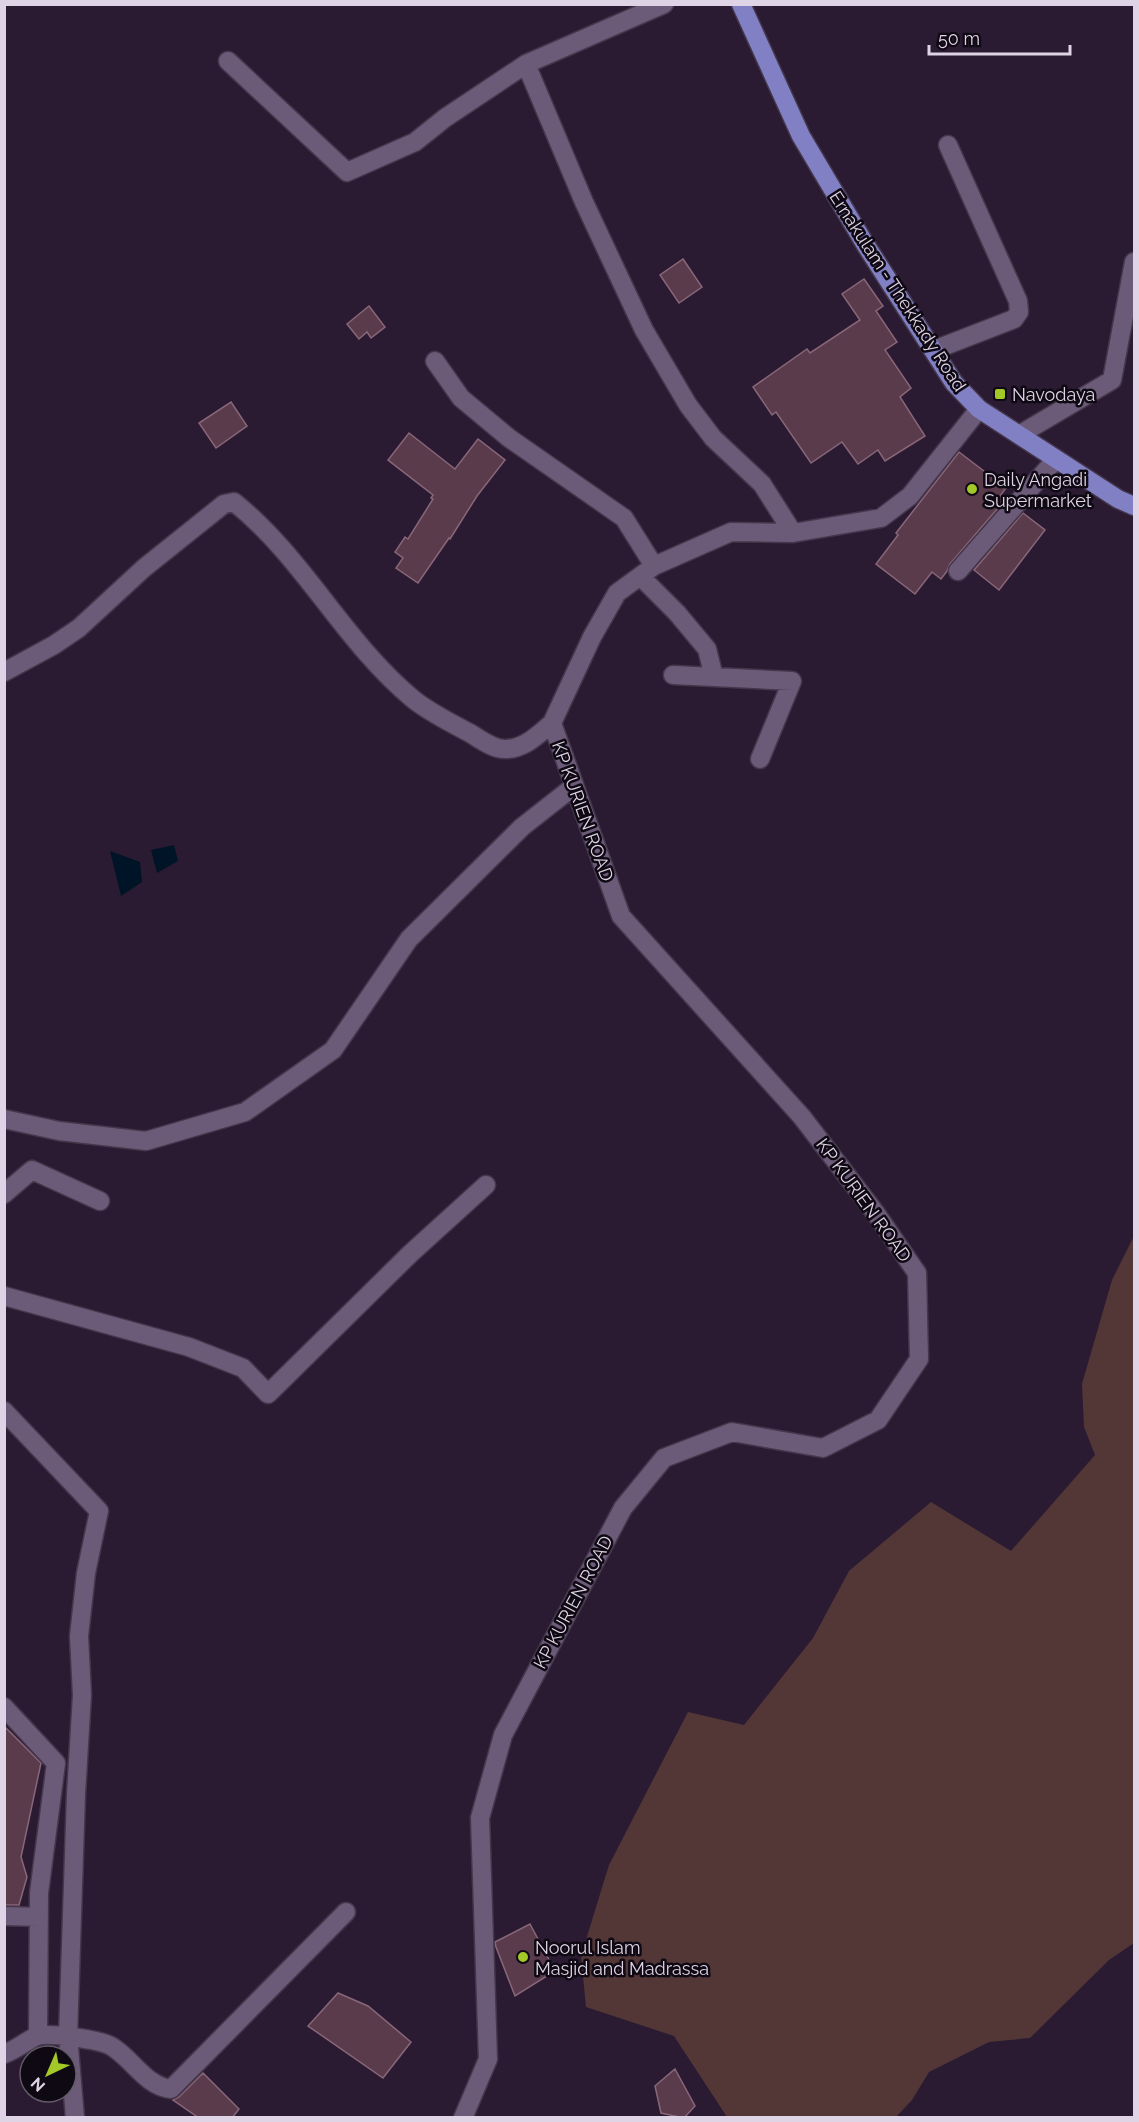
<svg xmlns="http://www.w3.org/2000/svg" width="1139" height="2122" font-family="Raleway,sans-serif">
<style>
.green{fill:#533737}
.water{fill:#001427}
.building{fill:#5a3b4c;stroke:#896779;stroke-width:1.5}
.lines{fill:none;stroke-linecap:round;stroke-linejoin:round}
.minor-casing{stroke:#44374b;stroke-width:21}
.major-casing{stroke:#44374b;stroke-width:21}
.minor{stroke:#6c5b78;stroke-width:18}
.major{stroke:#8180c5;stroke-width:18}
.poi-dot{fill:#a2c928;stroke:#0f0913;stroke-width:2}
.labels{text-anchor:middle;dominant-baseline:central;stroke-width:5;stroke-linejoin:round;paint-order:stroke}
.street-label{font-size:18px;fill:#ded4e5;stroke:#0f0913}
.poi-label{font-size:18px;fill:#ded4e5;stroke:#0f0913;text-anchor:start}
</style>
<rect width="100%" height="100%" fill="#2a1b33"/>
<!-- green -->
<path class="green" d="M1134 1236V1943L1109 1960 1030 2038 989 2042 929 2072 912 2100 896 2117H727L674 2036 586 2007 581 1956 609 1865 688 1712 744 1725 813 1638 849 1571 931 1502 1011 1551 1095 1455 1084 1427 1082 1384 1112 1280Z"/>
<!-- water -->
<path class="water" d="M174 845 178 861 157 873 151 850Z
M110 851 140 862 142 882 121 896Z"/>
<!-- building -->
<path class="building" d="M683 259 702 287 679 303 660 275Z
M864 279 883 306 876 311 897 342 885 350 911 388 900 397 925 436 885 461 878 450 858 464 842 442 811 463 776 412 772 415 753 387 807 349 810 353 860 320 842 294Z
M369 306 385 327 371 338 367 332 359 339 347 324Z
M231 402 247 426 216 448 199 423Z
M409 433 455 469 478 439 505 460 477 496 450 539 449 538 418 583 396 568 403 558 395 552 405 537 408 539 433 499 431 498 433 495 388 460Z
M959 452 1006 488 1000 496 1005 500 950 564 947 571 941 579 932 572 915 594 876 564 898 535 896 533Z
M1023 513 1045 530 999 590 974 570Z
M4 1726 41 1763 21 1857 27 1877 19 1905H4Z
M530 1924 555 1971 515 1996 496 1947 495 1942Z
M338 1993 368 2006 411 2042 383 2078 308 2026Z
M675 2069 695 2106 684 2118 661 2113 655 2086Z
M203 2073 239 2109 232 2118H199L173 2100 179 2097Z"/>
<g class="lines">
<defs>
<path id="minor" d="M228 61 347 172 415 142 445 118 526 64 664 4
M526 64 584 202 644 330 688 405 713 438 762 484 793 533
M934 350 1014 319 1019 312 1018 301 948 145
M435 361 461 398 509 438 624 518 654 566
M1019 435 1112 380 1134 262
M958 571 1056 459
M640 576 677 613 707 649 714 677 792 681 760 759
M4 672 54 645 79 628 144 568 224 504 234 502C304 558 344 642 413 699 429 712 449 722 468 732 479 738 492 749 505 749 524 749 538 735 552 723
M673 675 714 677
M4 1119 59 1131 146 1141 245 1112 333 1050 409 939 522 827 573 787
M4 1194 32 1170 100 1201
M4 1296 189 1347 243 1368 268 1394 410 1254 486 1185
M4 1411 99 1511 86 1573 79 1636 82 1695 76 1794 68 2036 75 2118
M4 1707 56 1763 39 1893 38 2035
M4 1916 39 1917
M4 2054C16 2050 29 2039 37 2036 48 2032 101 2040 111 2046 132 2058 145 2086 171 2089L346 1912
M463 2118 488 2059 480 1818 503 1735 623 1508 664 1458 732 1432 823 1448 878 1420 919 1359 917 1273 877 1215 802 1117 621 916 552 723 592 637 617 593 654 566 731 532 793 533 881 518 910 496 979 409"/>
<path id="major" d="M741 4 801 136 865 244 954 383 979 409 1118 499 1134 506"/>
</defs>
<!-- minor casing -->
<use href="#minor" class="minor-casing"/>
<!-- major casing -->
<use href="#major" class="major-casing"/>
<!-- minor -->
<use href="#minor" class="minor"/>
<!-- major -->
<use href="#major" class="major"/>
</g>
<!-- markers -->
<g class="poi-dot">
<rect x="994" y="388" width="12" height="12" rx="3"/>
<circle cx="972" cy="489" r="6"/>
<circle cx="523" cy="1957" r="6"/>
</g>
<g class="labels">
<!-- street labels -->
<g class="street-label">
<text transform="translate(898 291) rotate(57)">Ernakulam - Thekkady Road</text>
<text transform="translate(583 811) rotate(70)">KP KURIEN ROAD</text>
<text transform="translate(864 1200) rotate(54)">KP KURIEN ROAD</text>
<text transform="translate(573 1602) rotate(-62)">KP KURIEN ROAD</text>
</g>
<!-- poi labels -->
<g class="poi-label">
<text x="1012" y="394">Navodaya</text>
<text x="984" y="479">Daily Angadi<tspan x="984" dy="21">Supermarket</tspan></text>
<text x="535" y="1947">Noorul Islam<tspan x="535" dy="21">Masjid and Madrassa</tspan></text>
</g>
</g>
<!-- border -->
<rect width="1139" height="2122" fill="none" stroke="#ded4e5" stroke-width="12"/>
<!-- north arrow -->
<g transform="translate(48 2074) rotate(224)"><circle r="28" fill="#0f0913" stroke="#625a67" stroke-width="1.5"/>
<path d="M0-4.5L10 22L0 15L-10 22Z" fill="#a2c928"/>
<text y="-9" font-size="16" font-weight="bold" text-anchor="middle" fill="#ded4e5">N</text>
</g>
<!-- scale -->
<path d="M929 45v9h141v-9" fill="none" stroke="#ded4e5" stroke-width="3"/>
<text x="938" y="45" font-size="18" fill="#ded4e5" stroke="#0f0913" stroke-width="4.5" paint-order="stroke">50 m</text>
</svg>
